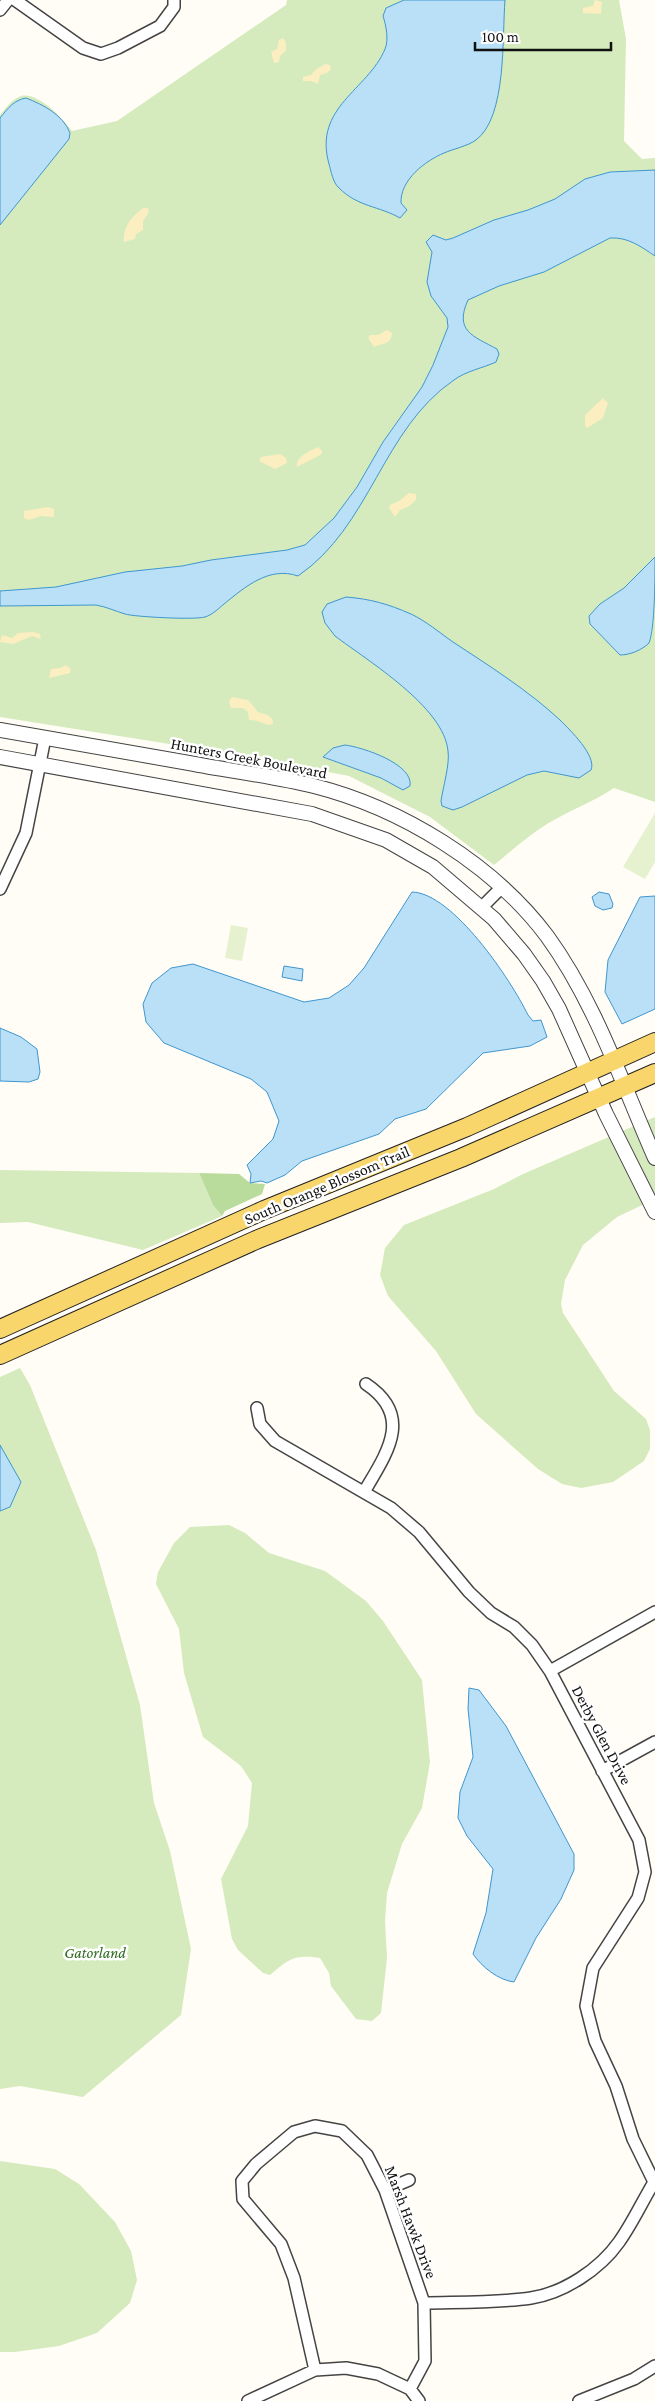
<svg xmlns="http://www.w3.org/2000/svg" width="655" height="2401" font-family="'Crimson Pro',serif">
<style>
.green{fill:#d5ebbd}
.forest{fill:#b9dc9c}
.sand{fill:#fbeec1}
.pitch{fill:#e6f2cf}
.water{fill:#b9e0f7;stroke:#3f96cf}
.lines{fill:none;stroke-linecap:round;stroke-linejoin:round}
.minor-casing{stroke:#444;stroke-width:14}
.tertiary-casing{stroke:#444;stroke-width:16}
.primary-casing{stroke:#222;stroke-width:20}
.minor{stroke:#fff;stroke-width:11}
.tertiary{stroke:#fff;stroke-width:14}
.primary{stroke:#f9d66b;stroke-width:18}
.labels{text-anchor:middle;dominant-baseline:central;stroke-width:5;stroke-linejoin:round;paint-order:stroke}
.street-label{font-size:16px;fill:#111;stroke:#fff}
.park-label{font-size:16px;font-style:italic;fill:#2f6b1f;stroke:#fff}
</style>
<rect width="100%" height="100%" fill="#fffdf5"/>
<!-- green -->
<path class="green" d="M287 0H619L626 39 624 141 642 159 655 158V802L614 788C595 801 575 808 556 819 533 831 514 849 494 865L430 817 349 776 251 757 0 717V115C6 108 12 99 21 96 39 92 63 119 72 131L117 121 286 5Z
M655 1117V1199L617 1217 583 1245 565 1280 561 1304 563 1313 614 1391 646 1419 650 1430V1449L644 1461 613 1482 581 1488 562 1484 538 1469 476 1414 436 1351 388 1296 380 1275 385 1248 404 1225 494 1189 523 1174Z
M0 1170 199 1173 213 1205 222 1216 143 1250 28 1222 0 1223Z
M20 1368 30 1385 96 1550 140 1705 154 1803 170 1851 191 1949 181 2015 83 2097 20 2086 0 2089V1377Z
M229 1525 245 1533 269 1553 325 1571 366 1601 383 1621 422 1680 430 1762 422 1808 402 1844 387 1893 385 1921 387 1958 381 2013 372 2021 356 2019 331 1986 329 1973 320 1958C295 1954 288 1959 270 1975L263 1973 238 1950 232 1939 221 1879 248 1826 252 1783 241 1766 203 1737 184 1673 179 1629 156 1584 158 1572 174 1543 190 1527Z
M0 2161 55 2169 79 2184 115 2222 131 2251 137 2280 130 2303 97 2333 59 2346 15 2352H0Z"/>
<!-- forest -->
<path class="forest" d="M199 1173 239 1174 250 1183 265 1184 262 1194 225 1211 222 1216 213 1205Z"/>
<!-- sand -->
<path class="sand" d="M595 0 602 2 601 14 583 13V8L593 6Z
M283 38 286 42V50L280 56 279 62 274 63 271 52 277 49 279 40Z
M325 64 330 65 331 69 327 73 320 75 318 84 311 81H303V77L311 75 315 70Z
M143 208H148L149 212 143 221V230L136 234 135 239 124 242C122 228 132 216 143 208Z
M387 330 392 333C391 345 383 343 374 347L368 338 370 335H378Z
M603 398 608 403 603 418 587 428 585 425V415Z
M318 447 322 451V454L297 467C295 457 310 451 318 447Z
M280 454 286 458 287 463 275 469 259 461 261 457Z
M409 493 416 494V500L408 507 400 510 395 517 389 508 390 505 399 501Z
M48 507 54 509V517L41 516 29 520 24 518V511Z
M33 632 40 634 41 639 32 636 13 644 0 642 2 635 12 638 18 633Z
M66 665 71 669 70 673 49 678 51 669 60 668Z
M232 697 248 700 258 712C264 714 274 715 273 724 266 727 259 719 249 720L248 712 243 708H231L229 701Z"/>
<!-- pitch -->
<path class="pitch" d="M655 813V862L645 879 623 867Z
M231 925 248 928 242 961 225 958Z"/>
<!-- water -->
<path class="water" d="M404 0H505C502 37 507 117 476 140 468 146 453 149 444 153 425 161 400 180 401 203L407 210 400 218C379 206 358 207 339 188 333 183 331 171 329 164 313 107 368 90 385 49 389 40 386 25 383 16L386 8Z
M26 98C44 105 63 115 70 133L69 139 0 225V118C8 108 14 100 26 98Z
M655 170V256C640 246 628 237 610 238L544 272 499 286 468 300C454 331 473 336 497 349L499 354 496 362C483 368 466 371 454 380 382 429 371 526 298 576 269 566 245 587 224 604 218 609 212 615 205 617 195 620 135 617 125 614 115 611 107 607 96 605L0 606V591L56 587 125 572 182 566 211 560 287 550 305 545 334 518 357 487 383 442 422 387 433 365 448 327 447 318 431 296 427 282 432 252 426 242 433 235 446 240 453 238 494 220 528 210 555 199 585 179 610 172Z
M655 557C655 577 655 628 649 643 642 650 630 655 620 655L590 624 589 616 600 604 624 588Z
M346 597C371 599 388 604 411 614 426 621 440 633 453 642 488 665 529 691 560 720 570 730 597 756 591 770L579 778 544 771 527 775 462 807 453 810 442 806 441 801C443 787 450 764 448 751 444 707 368 661 335 636L325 623 322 612 327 604Z
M345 745C362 747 414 764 410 786L403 790 381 778 323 757 333 748Z
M412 892C453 893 511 980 528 1015L533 1021 541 1020 547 1037 530 1046 483 1053 426 1109 395 1119 379 1134 302 1161 285 1175 267 1183 261 1181 250 1183 251 1174 247 1165 273 1139 279 1121 267 1092 251 1079 164 1043 146 1022 143 1004 152 983 171 968 193 964 304 1002 329 998 349 985 364 968Z
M599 892 609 894 613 904 612 908 603 910 595 906 592 897Z
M655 896V1009L622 1024 605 992 608 960 640 897Z
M284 966 303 969 302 981 282 977Z
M0 1028 21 1037 37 1049 40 1072 38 1079 29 1082 0 1081Z
M0 1445 21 1482 10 1507 0 1511Z
M469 1688 479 1690 506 1726 574 1854V1870L561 1899 536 1938 514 1982C498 1980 482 1967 473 1954L486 1913 493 1869 467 1836 458 1818 460 1792 473 1757 468 1709Z"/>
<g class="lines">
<defs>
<path id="minor" d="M15 0 83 48 101 54 118 48 160 26 174 7V0
M0 10 8 0
M0 889 26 833 45 738
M482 907 502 887
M257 1408 260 1424 275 1441 391 1508 419 1532 469 1592 491 1613 514 1627 532 1645 550 1671 639 1840 645 1872 638 1898 593 1968 586 2006 595 2041 616 2086 633 2139 655 2184
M364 1492C387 1453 414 1416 366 1384
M550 1671 655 1612
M602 1771 655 1742
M385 2190 409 2180
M424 2303C459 2302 496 2303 531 2298 564 2293 600 2269 619 2242 632 2224 642 2202 654 2182
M315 2370 294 2278 281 2244 243 2199 242 2181 256 2164 294 2132 315 2126 342 2131 367 2155 385 2190 424 2303 425 2361 410 2389
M248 2401 315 2370 346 2368 378 2374 410 2389 419 2401
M579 2401 634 2379 655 2366"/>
<path id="tertiary" d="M0 730C63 741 126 752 189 763 230 771 273 776 314 786 401 808 493 864 547 936 595 1002 622 1083 655 1158
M0 757 312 814 386 840 433 867 494 919 524 954 543 981 559 1009 606 1114 655 1212"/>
<path id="primary" d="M0 1329 264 1210 467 1127 655 1042
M0 1355 256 1240 461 1158 655 1073"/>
</defs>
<!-- minor casing -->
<use href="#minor" class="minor-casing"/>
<!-- tertiary casing -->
<use href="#tertiary" class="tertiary-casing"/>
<!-- primary casing -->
<use href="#primary" class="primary-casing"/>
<!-- minor -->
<use href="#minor" class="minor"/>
<!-- tertiary -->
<use href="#tertiary" class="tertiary"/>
<!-- primary -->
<use href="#primary" class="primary"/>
</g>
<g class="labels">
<!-- street labels -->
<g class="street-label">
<text transform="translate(249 758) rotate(11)">Hunters Creek Boulevard</text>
<text transform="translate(327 1185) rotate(-23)">South Orange Blossom Trail</text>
<text transform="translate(602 1735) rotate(62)">Derby Glen Drive</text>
<text transform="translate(411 2222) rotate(69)">Marsh Hawk Drive</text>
</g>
<!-- park labels -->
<g class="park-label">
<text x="95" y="1952">Gatorland</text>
</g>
</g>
<!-- scale -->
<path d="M475 42v8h136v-8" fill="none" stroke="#111111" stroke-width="2.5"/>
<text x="482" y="42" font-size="15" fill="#111111" stroke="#ffffff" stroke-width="4" paint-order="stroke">100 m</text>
</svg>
